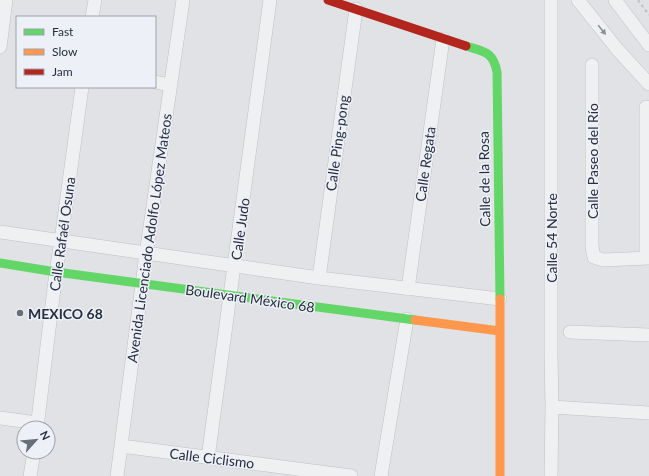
<svg xmlns="http://www.w3.org/2000/svg" width="649" height="476" font-family="Lato,sans-serif">
<style>
.lines{fill:none;stroke-linecap:round;stroke-linejoin:round}
.street-casing{stroke:#bec0c3;stroke-width:14}
.path{stroke:#bfc0c5;stroke-width:2;stroke-dasharray:3 3;stroke-linecap:butt}
.street{stroke:#eff0f2;stroke-width:13}
.fast{stroke:#63d668;stroke-width:9}
.slow{stroke:#ff974d;stroke-width:9}
.jam{stroke:#b3261e;stroke-width:9}
.oneway{fill:#8a9099}
.poi-dot{fill:#666e7a;stroke:#edf0f6;stroke-width:1.5}
.labels{text-anchor:middle;dominant-baseline:central;stroke-width:3;stroke-linejoin:round;paint-order:stroke}
.street-label{font-size:14px;fill:#252f40;stroke:#edf0f6}
.poi-label{font-size:14px;font-weight:bold;fill:#252f40;stroke:#edf0f6;text-anchor:start}
</style>
<rect width="100%" height="100%" fill="#e0e2e5"/>
<g class="lines">
<defs>
<path id="street" d="M578 0 617 49 649 84
M615 0 649 45
M92 17 95 0
M0 47 6 0
M592 65V246L594 257 603 260 649 258
M155 82 170 85
M646 107V258
M0 232 319 278 500 299
M319 278 356 9
M408 289 443 39
M570 332 649 335
M552 407 649 413
M0 418 37 423
M37 428 56 272 61 241 82 87
M121 446 351 476
M208 458 270 0
M30 476 34 452
M117 476 146 254 183 0
M381 476 407 319
M551 476 552 407 551 353V0"/>
</defs>
<!-- street casing -->
<use href="#street" class="street-casing"/>
<!-- path -->
<path class="path" d="M638 0 649 15"/>
<!-- street -->
<use href="#street" class="street"/>
<!-- fast -->
<path class="fast" d="M466 46C484 52 493 51 497 72L500 299
M0 263 56 272 415 320"/>
<!-- slow -->
<path class="slow" d="M500 299V476
M415 320 500 331"/>
<!-- jam -->
<path class="jam" d="M328 0 466 46"/>
</g>
<!-- one-way arrows -->
<defs><path id="oneway-solid" d="M-6-.8H1V-3.2L6.5 0L1 3.2V.8H-6Z"/></defs>
<use class="oneway" href="#oneway-solid" transform="translate(602 30) rotate(51)"/>
<!-- markers -->
<circle class="poi-dot" cx="20" cy="313" r="4"/>
<g class="labels">
<!-- street labels -->
<g class="street-label">
<text transform="translate(337 143) rotate(-82)">Calle Ping-pong</text>
<text transform="translate(592 161) rotate(-90)">Calle Paseo del Río</text>
<text transform="translate(425 164) rotate(-82)">Calle Regata</text>
<text transform="translate(484 179) rotate(-91)">Calle de la Rosa</text>
<text transform="translate(240 229) rotate(-82)">Calle Judo</text>
<text transform="translate(62 234) rotate(-82)">Calle Rafaél Osuna</text>
<text transform="translate(149 238) rotate(-82)">Avenida Licenciado Adolfo López Mateos</text>
<text transform="translate(551 238) rotate(-90)">Calle 54 Norte</text>
<text transform="translate(250 298) rotate(8)">Boulevard México 68</text>
<text transform="translate(212 458) rotate(7)">Calle Ciclismo</text>
</g>
<!-- poi labels -->
<g class="poi-label">
<text x="28" y="313">MEXICO 68</text>
</g>
</g>
<!-- legend -->
<rect x="16" y="16" width="140" height="72" fill="#edf0f6" stroke="#9da3ad"/>
<rect x="24" y="29" width="20" height="6" fill="#63d668" stroke="#9da3ad"/>
<text x="52" y="36" font-size="12" fill="#252f40">Fast</text>
<rect x="24" y="49" width="20" height="6" fill="#ff974d" stroke="#9da3ad"/>
<text x="52" y="56" font-size="12" fill="#252f40">Slow</text>
<rect x="24" y="69" width="20" height="6" fill="#b3261e" stroke="#9da3ad"/>
<text x="52" y="76" font-size="12" fill="#252f40">Jam</text>
<!-- north arrow -->
<g transform="translate(36 440) rotate(63)"><circle r="19" fill="#edf0f6" stroke="#9da3ad"/>
<path d="M0-3L7 15L0 10L-7 15Z" fill="#666e7a"/>
<text y="-6" font-size="11" font-weight="bold" text-anchor="middle" fill="#252f40">N</text>
</g>
</svg>
